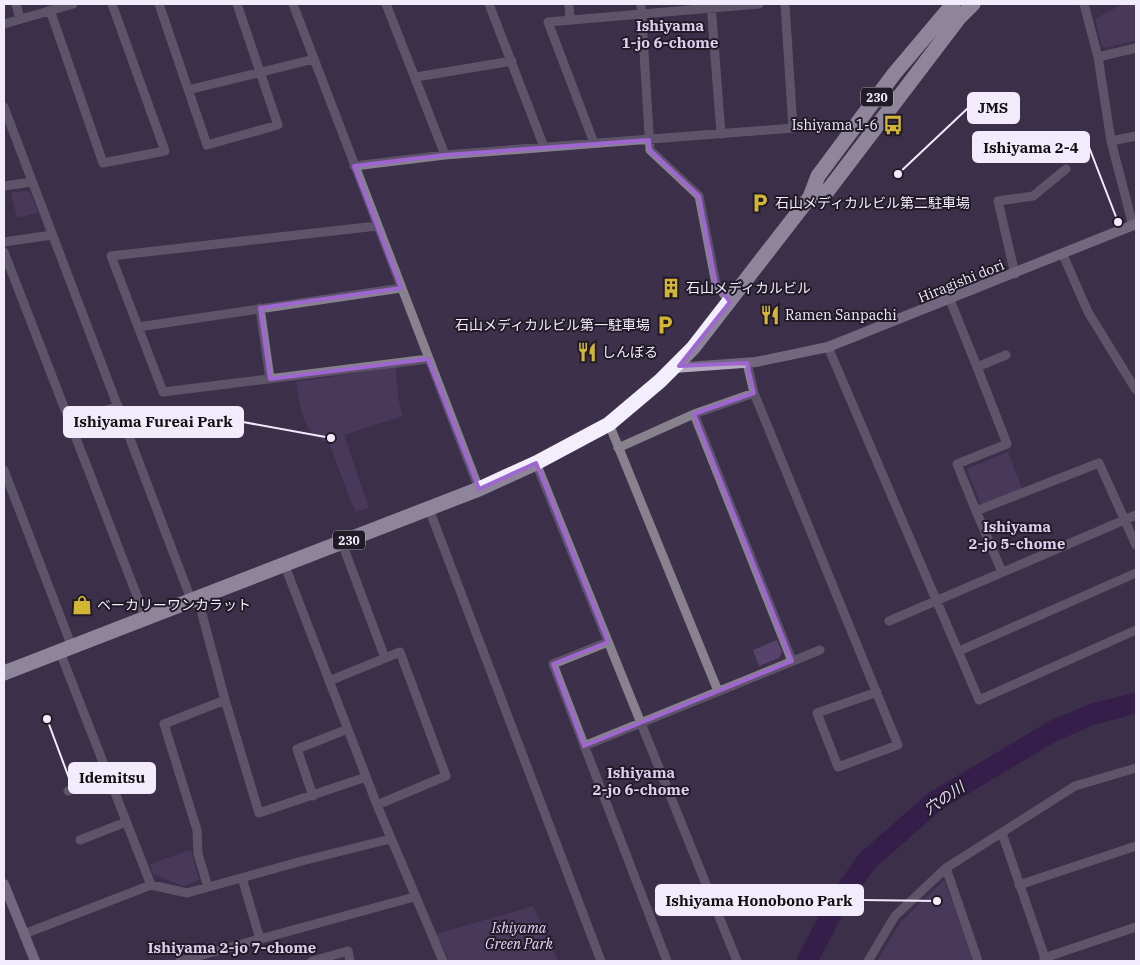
<svg xmlns="http://www.w3.org/2000/svg" width="1140" height="965" font-family="'IBM Plex Serif','Noto Sans JP',serif">
<style>
.green{fill:#57436c}
.lines{fill:none;stroke-linecap:round;stroke-linejoin:round}
.river{stroke:#2e0b48;stroke-width:21}
.street{stroke:#88828f;stroke-width:9}
.secondary{stroke:#b5acc1;stroke-width:10}
.highway{stroke:#f3eefb;stroke-width:15}
.marked{fill:none;stroke:#9f65d1;stroke-width:4;stroke-linejoin:round}
.labels{text-anchor:middle;dominant-baseline:central;stroke-width:4;stroke-linejoin:round;paint-order:stroke}
.shield{fill:#211b27;stroke:#b3adbb;stroke-width:1}
.shield-label{font-size:12px;font-weight:bold;fill:#f2ebfb}
.poi-label{font-size:14px;fill:#f2ebfb;stroke:#211b27;text-anchor:start}
.street-label{font-size:14px;fill:#f2ebfb;stroke:#211b27}
.park-label{font-size:14px;font-style:italic;fill:#e5d4fa;stroke:#211b27}
.neighbourhood-label{font-size:15px;font-weight:bold;fill:#decff0;stroke:#211b27}
.water-label{font-size:15px;font-style:italic;fill:#e7d5fc;stroke:#211b27}
.leader{fill:none;stroke:#f2ebfb;stroke-width:2}
.callout-dot{fill:#f2ebfb;stroke:#211b27;stroke-width:2}
.callout{fill:#f2ebfb;stroke:#f2ebfb;stroke-width:2}
.callout-label{font-size:15px;text-anchor:middle;font-weight:bold;fill:#111}
</style>
<rect width="100%" height="100%" fill="#3d304a"/>
<!-- green -->
<path class="green" d="M1123 4H1136V40L1106 48 1102 46 1095 19Z
M25 191 30 192 38 213 17 218 11 193Z
M396 367 398 398 403 416 344 435 369 508 355 512 329 443C302 436 300 405 296 382Z
M1008 452 1022 488 981 505 967 469Z
M777 640 782 652 779 658 759 666 753 650Z
M191 850 199 880 183 886 153 874 150 864Z
M944 880 973 961H877L901 922Z
M533 906 558 961H450L436 934Z"/>
<g class="lines">
<!-- river -->
<path class="river" d="M807 961 837 903 867 861 934 802 1053 731 1093 714 1136 703"/>
<!-- street -->
<path class="street" d="M16 4 20 19
M159 4 207 145 278 125 237 4
M293 4 479 489
M386 4 445 155
M489 4 544 147
M569 4 570 19
M641 4 650 150 699 196 716 284 730 302
M711 4 721 134
M1084 4 1098 57 1111 141 1136 136
M50 10 103 163 165 151 112 4
M4 24 73 4
M1098 57 1136 48
M416 77 512 61
M188 90 314 59
M4 107 192 602
M1111 141 1133 226
M594 143 548 22 759 4
M354 166 445 155 793 128 785 4
M4 186 32 182
M377 226 111 256 163 392 428 359
M4 242 52 235
M4 252 146 619
M1063 255 1088 312 1136 390
M1015 274 998 201 1033 196 1066 169
M950 300 977 367 1006 355
M260 308 270 379
M138 327 401 288
M828 347 979 700 1136 630
M754 393 898 745 838 767 817 713 877 692
M694 414 792 661
M71 424 118 406
M609 424 718 691
M618 448 694 414 754 393 747 363
M536 463 737 961
M4 470 72 647
M429 509 601 961
M976 511 957 464 1007 444 977 367
M342 543 385 658
M285 566 377 805 443 961
M1002 572 976 511 1099 463 1136 545
M198 599 225 700 259 813 366 777
M889 621 1136 515
M608 642 553 664 667 961
M959 651 1136 573
M60 652 151 885
M329 681 400 652 446 776 377 805
M584 746 820 650
M68 791 108 776
M313 796 297 749 348 729
M1002 833 1046 961
M80 840 126 822
M946 868 978 961
M242 878 260 939
M1019 885 1136 846
M208 887 198 854 197 830 164 724 225 700
M24 934 151 885 187 893 302 861 390 839
M1044 958 1136 927
M180 961 414 897
M312 961 348 951 350 961
M868 961 895 916 946 868 1075 786 1136 768"/>
<!-- secondary -->
<path class="secondary" d="M674 368 756 362 828 347 1136 224
M4 884 35 961"/>
<!-- highway -->
<path class="highway" d="M810 197 826 193 959 18 973 4
M4 673 479 489 536 463 609 424 660 381 693 348 810 197 818 176 894 74 953 4"/>
</g>
<!-- marked area -->
<path d="M0 0H1140V965H0ZM649 140 650 150 699 196 716 284 730 302 679 366 747 363 754 393 694 414 792 661 584 746 553 664 608 642 536 463 479 489 428 359 270 379 260 308 401 288 354 166 445 155Z" fill="#3d304a" fill-opacity=".55" fill-rule="evenodd"/>
<path class="marked" d="M649 140 650 150 699 196 716 284 730 302 679 366 747 363 754 393 694 414 792 661 584 746 553 664 608 642 536 463 479 489 428 359 270 379 260 308 401 288 354 166 445 155Z"/>
<!-- icons -->
<defs>
<symbol id="bus-bare" viewBox="-9 -9 18 18"><path d="M-5-6H5V4H4V6H2V4H-2V6H-4V4H-5ZM-3.5-4V0h7V-4ZM-3.5 1.2v1.5H-2V1.2ZM2 1.2v1.5H3.5V1.2Z" fill="#d3b635" stroke="#211b27" stroke-width="2.5" paint-order="stroke"/></symbol>
<symbol id="parking-bare" viewBox="-9 -9 18 18"><path d="M-3.5-5.5H1a3.5 3.5 0 0 1 0 7H-1V5.5H-3.5ZM-1-3.4V-.6H.8a1.4 1.4 0 0 0 0-2.8Z" fill="#d3b635" stroke="#211b27" stroke-width="2.5" paint-order="stroke"/></symbol>
<symbol id="building-bare" viewBox="-9 -9 18 18"><path d="M-4-6H4V6H1V3H-1V6H-4ZM-2.5-4.3h1.7v1.8h-1.7ZM.8-4.3h1.7v1.8H.8ZM-2.5-1h1.7V.8h-1.7ZM.8-1h1.7V.8H.8Z" fill="#d3b635" stroke="#211b27" stroke-width="2.5" paint-order="stroke"/></symbol>
<symbol id="restaurant-bare" viewBox="-9 -9 18 18"><path d="M-5-6h1v4h1v-4h1v4h1v-4h1v5L-1.5 .5V6h-2V.5L-5-1ZM5-6V6H3V1.5H1.5Q1.5-4 5-6Z" fill="#d3b635" stroke="#211b27" stroke-width="2.5" paint-order="stroke"/></symbol>
<symbol id="shop-bare" viewBox="-9 -9 18 18"><path d="M-5-2.5h2.3a2.7 3.5 0 0 1 5.4 0H5L5.5 6h-11ZM-1.5-2.5h3a1.5 2.3 0 0 0-3 0Z" fill="#d3b635" stroke="#211b27" stroke-width="2.5" paint-order="stroke"/></symbol>
</defs>
<g fill-rule="evenodd">
<use href="#bus-bare" x="879" y="111" width="28" height="28"/>
<use href="#parking-bare" x="746" y="189" width="28" height="28"/>
<use href="#building-bare" x="657" y="274" width="28" height="28"/>
<use href="#restaurant-bare" x="756" y="301" width="28" height="28"/>
<use href="#parking-bare" x="651" y="311" width="28" height="28"/>
<use href="#restaurant-bare" x="573" y="338" width="28" height="28"/>
<use href="#shop-bare" x="68" y="591" width="28" height="28"/>
</g>
<g class="labels">
<!-- shield labels -->
<g class="shield">
<rect x="861" y="87.5" width="32" height="19" rx="4"/>
<rect x="333" y="530.5" width="32" height="19" rx="4"/>
</g>
<g class="shield-label">
<text x="877" y="97">230</text>
<text x="349" y="540">230</text>
</g>
<!-- poi labels -->
<g class="poi-label">
<text x="878" y="125" text-anchor="end">Ishiyama 1-6</text>
<text x="775" y="203">石山メディカルビル第二駐車場</text>
<text x="686" y="288">石山メディカルビル</text>
<text x="785" y="315">Ramen Sanpachi</text>
<text x="650" y="325" text-anchor="end">石山メディカルビル第一駐車場</text>
<text x="602" y="352">しんぼる</text>
<text x="97" y="605">ベーカリーワンカラット</text>
</g>
<!-- street labels -->
<g class="street-label">
<text transform="translate(961 281) rotate(-22)">Hiragishi dori</text>
</g>
<!-- park labels -->
<g class="park-label">
<text x="519" y="928">Ishiyama<tspan x="519" dy="16">Green Park</tspan></text>
</g>
<!-- neighbourhood labels -->
<g class="neighbourhood-label">
<text x="670" y="25">Ishiyama<tspan x="670" dy="17">1-jo 6-chome</tspan></text>
<text x="1017" y="526">Ishiyama<tspan x="1017" dy="17">2-jo 5-chome</tspan></text>
<text x="641" y="772">Ishiyama<tspan x="641" dy="17">2-jo 6-chome</tspan></text>
<text x="232" y="947">Ishiyama 2-jo 7-chome</text>
</g>
<!-- water labels -->
<g class="water-label">
<text transform="translate(944 798) rotate(-34)">穴の川</text>
</g>
</g>
<!-- callouts -->
<path class="leader" d="M898 174L968 108M1118 222L1089 147M331 438L243 422M47 719L69 778M937 901L863 900"/>
<g class="callout-dot">
<circle cx="898" cy="174" r="5"/>
<circle cx="1118" cy="222" r="5"/>
<circle cx="331" cy="438" r="5"/>
<circle cx="47" cy="719" r="5"/>
<circle cx="937" cy="901" r="5"/>
</g>
<g class="callout">
<rect x="968" y="93" width="51" height="30" rx="5"/>
<rect x="973" y="132" width="116" height="30" rx="5"/>
<rect x="64" y="407" width="179" height="30" rx="5"/>
<rect x="69" y="763" width="86" height="30" rx="5"/>
<rect x="656" y="885" width="207" height="30" rx="5"/>
</g>
<g class="callout-label">
<text x="993" y="113">JMS</text>
<text x="1031" y="153">Ishiyama 2-4</text>
<text x="153" y="427">Ishiyama Fureai Park</text>
<text x="112" y="783">Idemitsu</text>
<text x="759" y="906">Ishiyama Honobono Park</text>
</g>
<!-- border -->
<rect width="1140" height="965" fill="none" stroke="#f2ebfb" stroke-width="10"/>
</svg>
